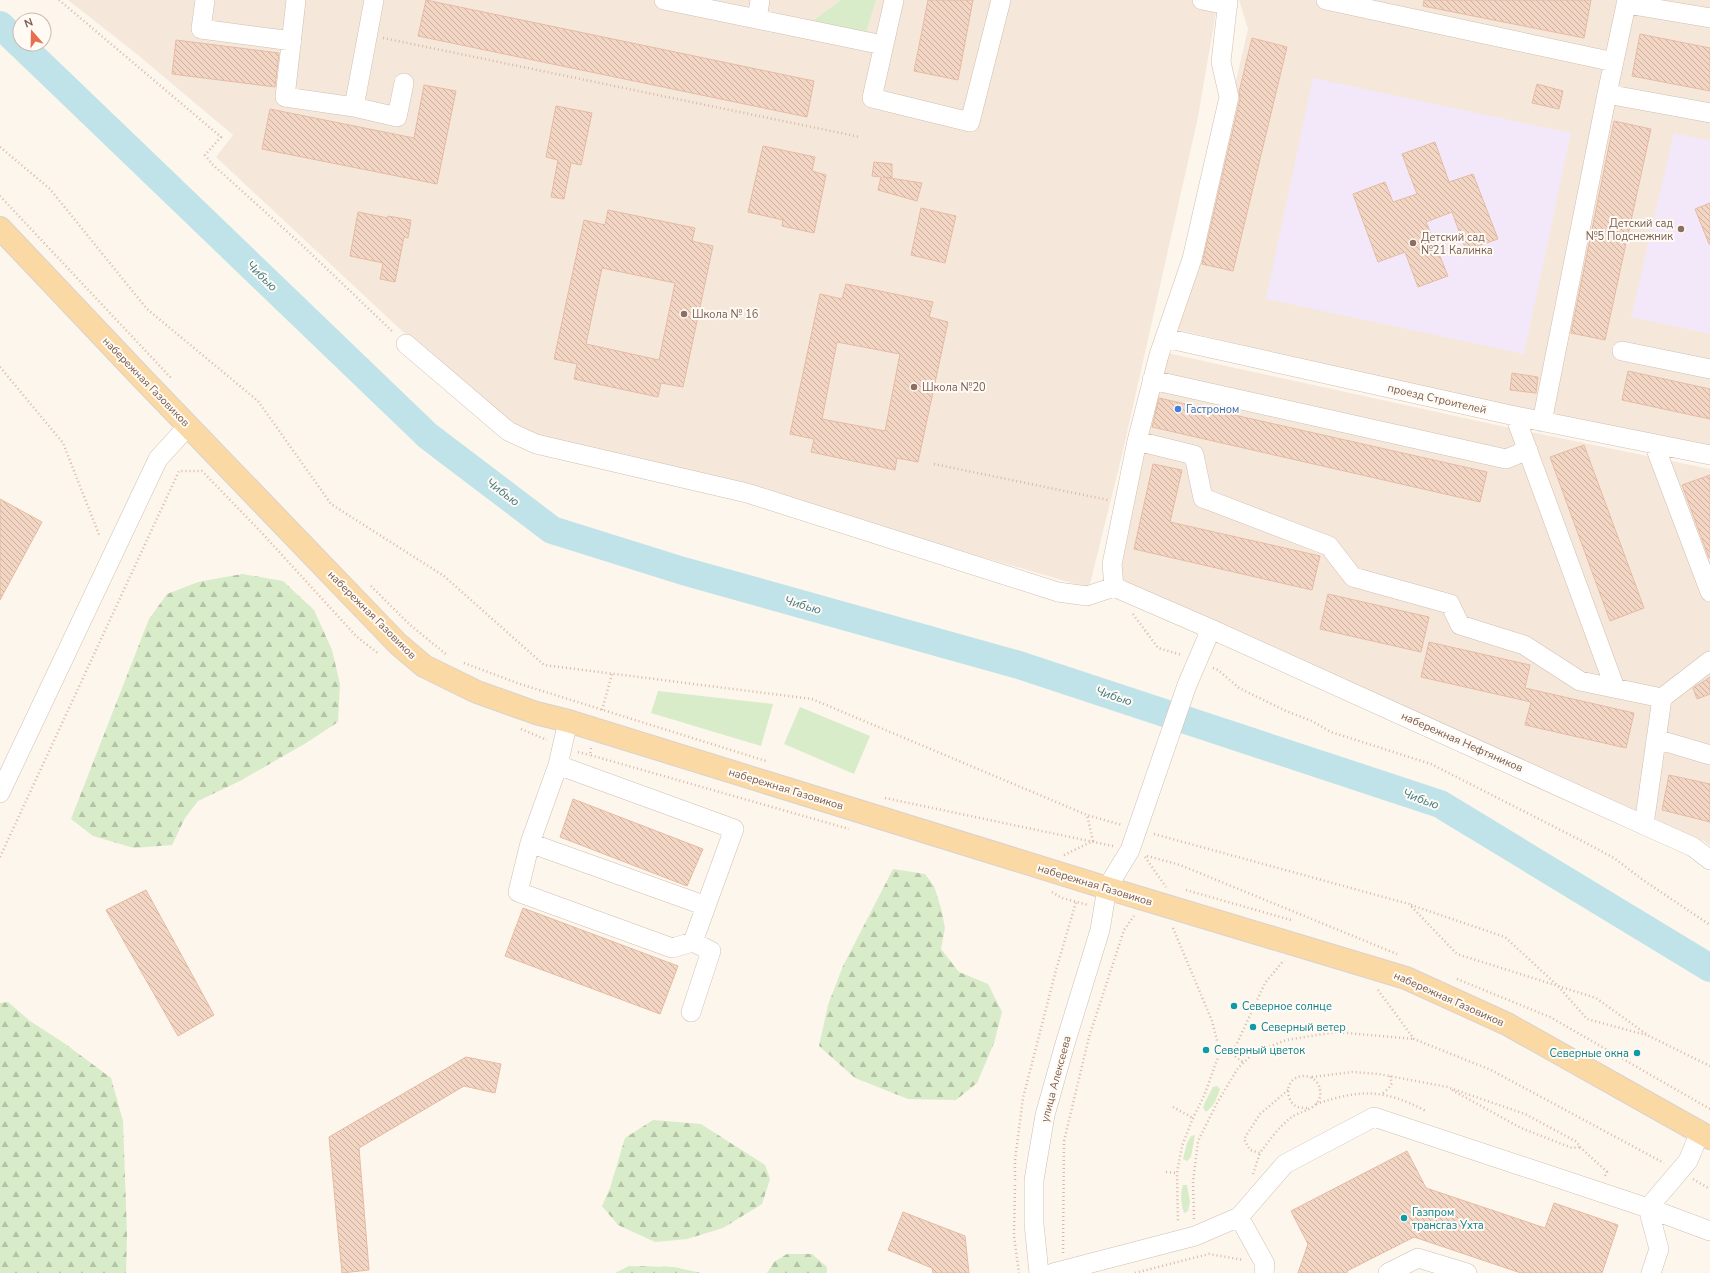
<svg xmlns="http://www.w3.org/2000/svg" width="1710" height="1273" font-family="'Nunito Sans',sans-serif">
<style>
.residential{fill:#f5e8da}
.education{fill:#f3e8fa}
.grass{fill:#d8ecc9}
.forest{fill:url(#forest-firs)}
.lines{fill:none;stroke-linecap:round;stroke-linejoin:round}
.river{stroke:#bfe3e8;stroke-width:28}
.building{fill:url(#building-back-hatch);stroke:#e6bba3;fill-rule:evenodd}
.minor-casing{stroke:#d1beb0;stroke-width:20}
.major-casing{stroke:#dad1cd;stroke-width:24}
.path{stroke:#d9b8a5;stroke-width:2.5;stroke-dasharray:1 3;stroke-linecap:butt}
.minor{stroke:#fff;stroke-width:19}
.major{stroke:#fbd9a5;stroke-width:22}
.education-dot{fill:#8d6e63;stroke:#fffaf3;stroke-width:1.5}
.shop-dot{fill:#3f7fe0;stroke:#fffaf3;stroke-width:1.5}
.culture-dot{fill:#0f9aa8;stroke:#fffaf3;stroke-width:1.5}
.labels{text-anchor:middle;dominant-baseline:central;stroke-width:4;stroke-linejoin:round;paint-order:stroke}
.education-label{font-size:11px;fill:#785e54;stroke:#fffaf3;text-anchor:start}
.street-label{font-size:11px;fill:#7a5c4d;stroke:#fffaf3}
.shop-label{font-size:11px;fill:#366cbe;stroke:#fffaf3;text-anchor:start}
.culture-label{font-size:11px;fill:#0d838f;stroke:#fffaf3;text-anchor:start}
.water-label{font-size:12px;font-style:italic;fill:#437c86;stroke:#fffaf3}
</style>
<defs>
<pattern id="forest-firs" width="22" height="20" patternUnits="userSpaceOnUse"><rect width="22" height="20" fill="#d8ecc9"/><path d="M5 1l3.5 6h-7zM16 11l3.5 6h-7z" fill="#b4c2a5"/></pattern>
<pattern id="building-back-hatch" width="6" height="6" patternUnits="userSpaceOnUse"><rect width="6" height="6" fill="#f3d5c3"/><path d="M-1 5l2 2M0 0l6 6M5-1l2 2" fill="none" stroke="#cab0a1"/></pattern>
</defs>
<rect width="100%" height="100%" fill="#fdf6ec"/>
<!-- residential -->
<path class="residential" d="M68 0H1218L1198 117 1122 455 1089 588 868 524 566 444 515 428 401 330 216 157 233 135 138 55Z
M1239 0H1710V448L1558 418 1178 330 1248 29Z
M1167 353 1492 424 1710 469V846L1704 841 1633 813 1119 579 1144 433Z"/>
<!-- education -->
<path class="education" d="M1313 78 1571 133 1524 354 1266 299Z
M1674 133 1710 141V334L1631 317Z"/>
<!-- grass -->
<path class="grass" d="M841 0H876L866 32 813 21Z
M658 691 773 704 761 746 651 713Z
M800 707 870 736 854 774 784 744Z
M1217 1086 1220 1089C1217 1098 1214 1106 1206 1112L1203 1108 1205 1102 1213 1087Z
M1195 1135 1191 1157 1187 1161 1183 1159 1187 1143 1191 1136Z
M1183 1185H1187L1190 1202 1188 1211 1184 1213C1181 1204 1180 1194 1183 1185Z"/>
<!-- forest -->
<path class="forest" d="M242 574 283 581 314 610 332 650 340 684 338 722 306 743 240 781 198 801 185 818 172 845 134 848 93 836 71 819 149 619 167 594 198 582Z
M893 869 925 874 934 886 941 908 945 928 941 949 959 972 988 984 1002 1012 994 1043 977 1083 956 1100 908 1099 855 1078 819 1046 828 1005 843 966Z
M8 1002 30 1021 64 1043 111 1078 123 1121 127 1235 126 1273H0V1003Z
M653 1120 701 1124 765 1165 770 1179 762 1204 723 1228 687 1239 655 1242 618 1225 602 1206 610 1188 625 1138Z
M787 1254H812L827 1267V1273H767L774 1262Z
M629 1266 674 1267 701 1273H615Z"/>
<g class="lines">
<!-- river -->
<path class="river" d="M0 25 20 44
M20 44 428 436 552 530 683 571 1019 665 1440 804 1710 968"/>
</g>
<!-- building -->
<path class="building" d="M426 0 814 81 807 117 418 36Z
M928 0H973L958 80 914 71Z
M1424 0H1591L1584 38 1423 6Z
M1640 34 1710 48V91L1632 76Z
M1252 38 1287 47 1233 271 1202 264 1240 99 1239 92Z
M176 40 279 53 275 87 172 74Z
M1537 84 1563 91 1559 109 1532 103Z
M424 85 456 91 437 184 262 149 270 109 414 138Z
M556 106 592 113 581 165 571 163 564 199 551 197 558 160 546 157Z
M1614 121 1651 129 1605 340 1571 333Z
M1435 142 1449 182 1473 174 1498 239 1466 250 1452 212 1426 222 1448 276 1418 287 1405 252 1378 262 1353 194 1385 182 1393 202 1417 194 1402 154Z
M763 146 815 157 812 171 826 175 814 233 782 226 783 220 748 212Z
M874 162 892 164V178L883 177 922 183 917 201 878 190 881 177 872 176Z
M1710 203V244H1709L1695 209Z
M921 208 956 216 945 263 911 255Z
M608 210 695 228 692 241 713 246 683 387 661 383 658 397 574 379 577 364 554 359 584 220 605 225ZM602 268 675 283 659 360 586 344Z
M358 212 388 218V216L411 220 408 238 404 237 395 282 380 279 383 263 350 256Z
M846 284 933 302 929 317 948 322 918 462 897 458 895 470 811 452 814 439 790 434 820 294 842 299ZM837 342 900 354 885 431 822 419Z
M1628 371 1710 389V419L1622 400Z
M1512 373 1538 377 1536 393 1510 390Z
M1159 398 1487 472 1480 502 1152 427Z
M1584 445 1644 608 1610 621 1550 457Z
M1153 464 1182 470 1170 522 1320 556 1312 590 1134 549Z
M1710 475V557L1709 558 1682 485Z
M0 499 42 522 0 600Z
M1328 594 1429 617 1421 652 1320 629Z
M1429 642 1530 665 1525 688 1634 713 1626 748 1525 725 1531 702 1421 677Z
M1710 677V694L1697 699 1693 688Z
M1669 775 1710 784V822L1662 810Z
M573 799 703 849 687 886 560 837Z
M146 890 214 1015 178 1036 106 910Z
M523 908 678 966 660 1014 505 956Z
M466 1057 501 1064 495 1093 464 1086 359 1148 369 1270 342 1273 329 1137Z
M1407 1151 1426 1188 1545 1228 1554 1203 1618 1225 1602 1273H1521L1414 1237 1347 1271V1273H1298L1308 1244 1291 1211Z
M903 1212 965 1236 969 1273H933L932 1268 888 1250Z"/>
<g class="lines">
<defs>
<path id="minor" d="M205 0 201 29 292 41
M296 0 285 97 354 107 374 0
M664 0 883 45
M894 0 872 98 970 122 1001 0
M1202 0 1228 5
M1228 0 1221 62 1229 97 1192 259 1159 355 1137 441 1112 564 1114 587 1211 629 1644 825 1693 847 1710 860
M1326 0 1614 62
M1627 4 1710 18
M757 19 760 0
M1607 94 1710 113
M354 107 397 117 404 83
M1165 338 1515 416 1710 455
M406 344 508 431 536 444 747 493 1058 592 1087 596 1114 587
M1622 351 1710 369
M1152 380 1506 459 1528 450
M1515 416 1615 688
M1542 422 1607 94 1627 0
M1137 441 1194 455 1203 498 1329 546 1353 577 1450 604 1460 625 1524 645 1580 681 1662 698 1644 825
M1654 444 1710 592
M1662 698 1710 661
M1656 739 1710 755
M558 765 734 829 706 906 530 843 558 765 568 721
M0 793 158 459 188 426
M530 843 518 892 672 948 693 942
M691 1012 711 951 693 942 706 906
M1648 1208 1659 1249 1651 1273
M1648 1208 1710 1231
M1239 1217 1265 1264 1264 1273
M1039 1273 1034 1224V1180L1045 1115 1065 1044 1100 930 1107 888 1130 850 1187 685 1211 629
M1053 1273 1195 1236 1239 1217 1285 1164 1374 1117 1648 1208 1688 1161 1700 1132
M1388 1273 1418 1258 1467 1273"/>
<path id="major" d="M0 228 142 378 398 644 424 666 477 692 536 713 568 721 1107 888 1406 978 1507 1024 1710 1138"/>
</defs>
<!-- minor casing -->
<use href="#minor" class="minor-casing"/>
<!-- major casing -->
<use href="#major" class="major-casing"/>
<!-- path -->
<path class="path" d="M59 0 221 137 205 155 212 164 303 246 394 333
M383 38 860 137
M0 147 50 189 147 309 258 401 331 504 444 576 544 665 812 699 1087 815 1122 825
M0 196 172 379
M0 367 63 443 100 537
M934 464 1108 500
M371 586 409 624 447 655
M1133 614 1158 648 1182 655
M464 663 520 684 766 761
M1213 668 1218 670 1239 688 1286 711 1312 721 1331 732 1431 764 1586 843 1614 858 1643 880 1710 925
M602 710 612 674
M521 729 547 740
M591 748 590 755 849 829
M578 752 590 755
M885 798 1113 846
M1154 834 1409 904 1457 954 1596 998 1649 1036 1710 1066
M1064 855 1093 841 1087 815
M1147 856 1180 865 1397 954
M0 857 179 471H202L261 532 357 637 379 654
M1145 857 1166 887
M1186 890 1291 920
M1052 892 1062 898 1088 905
M1411 905 1505 937 1558 986 1587 1019 1646 1035
M1173 928 1212 1021 1220 1052 1204 1096 1193 1118 1182 1146 1177 1173 1178 1223
M1457 979 1550 1017 1710 1109
M1378 990 1414 1039 1491 1070 1664 1163
M1220 1052 1232 1054 1244 1063
M1232 1054 1265 983 1284 960
M1312 1077 1352 1072 1379 1074 1447 1087 1525 1114 1577 1142 1580 1147 1607 1172 1605 1176
M1288 1090 1260 1114 1244 1139 1250 1150 1260 1153C1269 1141 1279 1126 1292 1117 1299 1112 1311 1110 1316 1104 1320 1100 1321 1095 1320 1090 1319 1077 1301 1071 1292 1081 1285 1089 1288 1102 1297 1107 1301 1108 1306 1108 1309 1108
M1452 1090 1521 1128 1572 1148 1580 1147
M1383 1093 1388 1089 1392 1083 1390 1076
M1316 1104C1361 1089 1384 1089 1426 1111
M1173 1107 1193 1118
M1166 1172 1177 1173
M1253 1174 1260 1153
M1693 1179 1710 1189
M1015 1180V1160L1023 1098 1056 970 1076 902
M1015 1185 1014 1236 1019 1273
M1194 1219 1193 1182 1198 1141 1217 1103 1238 1068 1254 1053 1286 1040 1336 1032 1414 1039
M1063 1253 1064 1141 1089 1037 1124 930 1134 916
M1135 1273 1209 1254 1244 1260"/>
<!-- minor -->
<use href="#minor" class="minor"/>
<!-- major -->
<use href="#major" class="major"/>
</g>
<!-- markers -->
<g class="education-dot">
<circle cx="1681" cy="229" r="4"/>
<circle cx="1413" cy="243" r="4"/>
<circle cx="684" cy="314" r="4"/>
<circle cx="914" cy="387" r="4"/>
</g>
<circle class="shop-dot" cx="1178" cy="409" r="4"/>
<g class="culture-dot">
<circle cx="1234" cy="1006" r="4"/>
<circle cx="1253" cy="1027" r="4"/>
<circle cx="1206" cy="1050" r="4"/>
<circle cx="1637" cy="1053" r="4"/>
<circle cx="1404" cy="1218" r="4"/>
</g>
<g class="labels">
<!-- education labels -->
<g class="education-label">
<text x="1673" y="223" text-anchor="end">Детский сад<tspan x="1673" dy="13">№5 Подснежник</tspan></text>
<text x="1421" y="237">Детский сад<tspan x="1421" dy="13">№21 Калинка</tspan></text>
<text x="692" y="314">Школа № 16</text>
<text x="922" y="387">Школа №20</text>
</g>
<!-- street labels -->
<g class="street-label">
<text transform="translate(146 382) rotate(46)">набережная Газовиков</text>
<text transform="translate(1437 399) rotate(13)">проезд Строителей</text>
<text transform="translate(372 615) rotate(45)">набережная Газовиков</text>
<text transform="translate(1462 742) rotate(24)">набережная Нефтяников</text>
<text transform="translate(786 789) rotate(17)">набережная Газовиков</text>
<text transform="translate(1095 885) rotate(17)">набережная Газовиков</text>
<text transform="translate(1449 999) rotate(24)">набережная Газовиков</text>
<text transform="translate(1056 1079) rotate(-75)">улица Алексеева</text>
</g>
<!-- shop labels -->
<g class="shop-label">
<text x="1186" y="409">Гастроном</text>
</g>
<!-- culture labels -->
<g class="culture-label">
<text x="1242" y="1006">Северное солнце</text>
<text x="1261" y="1027">Северный ветер</text>
<text x="1214" y="1050">Северный цветок</text>
<text x="1629" y="1053" text-anchor="end">Северные окна</text>
<text x="1412" y="1212">Газпром<tspan x="1412" dy="13">трансгаз Ухта</tspan></text>
</g>
<!-- water labels -->
<g class="water-label">
<text transform="translate(262 276) rotate(44)">Чибью</text>
<text transform="translate(503 492) rotate(37)">Чибью</text>
<text transform="translate(803 605) rotate(16)">Чибью</text>
<text transform="translate(1114 696) rotate(18)">Чибью</text>
<text transform="translate(1421 799) rotate(20)">Чибью</text>
</g>
</g>
<!-- north arrow -->
<g transform="translate(32 32) rotate(340)"><circle r="19" fill="#fffaf3" stroke="#cabbb1"/>
<path d="M0-3L7 15L0 10L-7 15Z" fill="#e76f51"/>
<text y="-6" font-size="11" font-weight="bold" text-anchor="middle" fill="#7a5c4d">N</text>
</g>
</svg>
